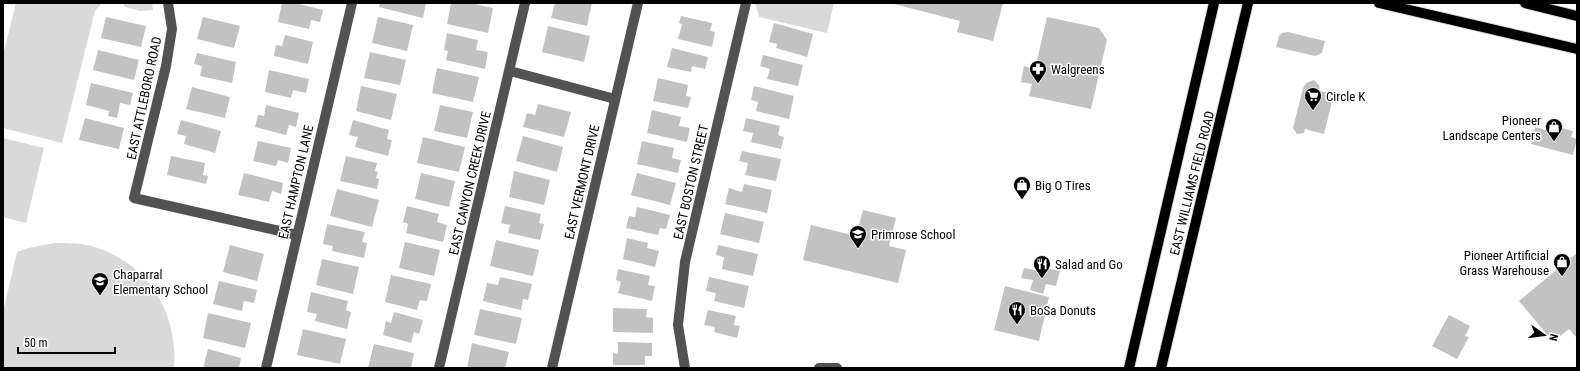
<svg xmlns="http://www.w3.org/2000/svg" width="1580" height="371" font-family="'Roboto Condensed',sans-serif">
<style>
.green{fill:#d9d9d9}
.building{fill:#c2c2c2}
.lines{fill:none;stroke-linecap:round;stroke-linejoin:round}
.major-casing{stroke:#dbdbdb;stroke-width:12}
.minor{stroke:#525252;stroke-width:10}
.major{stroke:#000;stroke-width:10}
.labels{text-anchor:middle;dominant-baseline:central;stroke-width:3;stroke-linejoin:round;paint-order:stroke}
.poi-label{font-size:13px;fill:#000;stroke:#fff;text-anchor:start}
.street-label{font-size:13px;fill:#000;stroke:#fff}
</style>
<rect width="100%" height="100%" fill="#fff"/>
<!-- green -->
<path class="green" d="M16 3H102L95 11 62 143 3 128V55Z
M123 3H152L153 10 140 11 125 7Z
M755 3H834L827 33 759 17Z
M3 138 44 148 26 223 3 217Z
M55 243C68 243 83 243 95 247 149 265 178 312 174 368H3V312L17 252 28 248Z"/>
<!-- building -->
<path class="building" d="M282 3H295L323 10 320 22 311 20 309 29 278 22Z
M380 3H426L423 18 379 7Z
M451 3H471L493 8 488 33 447 24Z
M555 3H592L587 26 551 18Z
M890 3H1003L993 41 957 32 960 21Z
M681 16 712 23 710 31 715 32 712 47 678 39 682 24 679 23Z
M106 17 146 26 141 47 101 38Z
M203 17 240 26 234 48 197 39Z
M378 17 413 25 407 51 372 43Z
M1047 17 1099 28 1107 40 1091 109 1029 96 1032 84 1021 82 1024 66 1035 69Z
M774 23 813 34 807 57 776 48 777 44 769 42Z
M548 26 590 36 584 62 542 52Z
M1288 32 1325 41 1322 53 1315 56 1276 47 1279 36 1282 33Z
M447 33 478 40 476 50 488 52 485 69 446 60 448 51 444 50Z
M285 35 313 42 308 64 274 56 276 45 282 46Z
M672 48 708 57 705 69 692 66 691 72 667 67Z
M98 50 139 60 134 80 93 70Z
M370 52 406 60 400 85 364 78Z
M197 53 236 62 232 83 200 76 202 66 194 64Z
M763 55 803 65 798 86 767 79 770 69 760 66Z
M437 68 479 77 473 102 432 93Z
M269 70 309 79 306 93 293 90 291 98 265 92Z
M658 78 688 85 686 96 691 97 688 108 653 101Z
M1314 80 1319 85 1320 91 1334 94 1324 134 1305 129 1304 133 1297 134 1293 128 1303 88 1306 83Z
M91 83 133 93 130 105 120 103 117 118 108 116 109 111 86 105Z
M361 86 397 94 391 120 356 111Z
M754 86 794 96 789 119 756 111 758 102 751 100Z
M192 87 230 97 225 118 186 109Z
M538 104 571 112 564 137 523 127 527 113 535 115Z
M266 105 299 113 296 127 289 125 286 135 255 127 258 115 264 116Z
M440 105 473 112 467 138 434 131Z
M652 110 681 117 679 126 690 128 687 142 647 133Z
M85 118 124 128 119 149 79 140Z
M746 118 780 126 778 135 784 137 781 149 751 142 753 133 743 131Z
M181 120 221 131 215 153 184 144 186 136 177 134Z
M353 120 389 130 387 139 392 140 388 156 355 147 358 137 349 135Z
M1547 124 1573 131 1571 137 1577 139 1573 155 1531 144 1535 127 1546 130Z
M523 136 563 147 557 172 516 161Z
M423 137 465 147 459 172 417 163Z
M258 141 291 148 288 163 278 160 276 166 253 161Z
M642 141 674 148 672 158 681 160 678 173 637 164Z
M742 151 781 159 776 181 745 175 748 163 739 161Z
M171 156 205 163 203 175 208 176 206 184 167 175Z
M346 156 377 163 375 171 378 172 376 178 379 179 377 189 340 181Z
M514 171 550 180 544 205 509 197Z
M244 173 283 183 281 194 272 191 269 202 238 195Z
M421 173 455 181 449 207 415 199Z
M637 173 676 183 670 205 631 195Z
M744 184 772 190 767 213 725 204 729 188 742 192Z
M337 189 379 200 372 227 330 216Z
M407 206 439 214 437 222 447 225 443 242 406 233 408 224 403 222Z
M505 206 541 214 539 223 544 224 540 240 508 233 510 225 501 223Z
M637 207 670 215 666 229 660 228 658 235 626 228 629 216 635 217Z
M863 210 896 218 889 246 906 250 898 283 803 260 811 225 856 236Z
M725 213 764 222 759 243 720 234Z
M327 224 365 232 362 242 367 243 364 258 332 251 333 246 323 244Z
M627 238 648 243 647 248 659 251 655 267 623 259Z
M496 240 539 250 533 276 490 266Z
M405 242 440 250 434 276 399 268Z
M230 245 264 254 257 281 223 272Z
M718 245 758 254 753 276 722 269 724 257 716 255Z
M1577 253V338L1569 329 1553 342 1519 301Z
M322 259 359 267 353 294 316 285Z
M1040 267 1060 271 1056 286 1046 284 1043 294 1030 290 1033 280 1021 278 1024 268 1039 271Z
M618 269 650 276 648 285 655 286 652 301 618 293 621 282 616 280Z
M391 275 431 284 427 301 420 300 417 310 385 302Z
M500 277 532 284 528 300 523 299 521 310 483 301 487 283 498 285Z
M709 277 749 286 744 308 714 301 716 293 706 291Z
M219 281 257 290 254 303 244 301 242 311 213 304Z
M1005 286 1049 297 1039 341 994 330Z
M311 292 348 301 346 310 351 312 347 329 315 321 317 314 307 312Z
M613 308 647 309 646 317 653 318V333L613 332Z
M480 309 522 318 516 344 474 335Z
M708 310 736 316 734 325 740 326 737 338 714 332 715 327 704 325Z
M394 312 423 320 419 334 414 332 411 343 383 335 386 321 391 323Z
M208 313 251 323 245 348 203 338Z
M1449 315 1470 326 1465 336 1469 337 1457 359 1432 346Z
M303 329 346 339 340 364 297 355Z
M618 342 652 343V356H645V365H613V353L618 354Z
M472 343 509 352 505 368H467Z
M374 344 414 353 411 368H368Z
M208 349 241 358 239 368H203Z"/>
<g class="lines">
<defs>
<path id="major" d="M1379 3 1577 49
M1525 3 1577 16
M1129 368 1214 3
M1161 368 1248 3"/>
</defs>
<!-- major casing -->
<use href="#major" class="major-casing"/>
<!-- minor -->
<path class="minor" d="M168 3 172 29 166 66 134 198 297 235
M510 71 615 99
M266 368 352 3
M439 368 525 3
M552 368 638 3
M685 368 678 325 685 262 746 3
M819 368H837"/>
<!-- major -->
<use href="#major" class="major"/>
</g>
<!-- icons -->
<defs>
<symbol id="pharmacy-pin" viewBox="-11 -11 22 30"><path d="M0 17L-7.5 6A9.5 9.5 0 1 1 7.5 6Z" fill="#000" stroke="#fff"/><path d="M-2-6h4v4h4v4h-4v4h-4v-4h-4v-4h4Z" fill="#fff"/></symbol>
<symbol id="supermarket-pin" viewBox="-11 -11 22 30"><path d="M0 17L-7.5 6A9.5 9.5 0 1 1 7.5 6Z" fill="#000" stroke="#fff"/><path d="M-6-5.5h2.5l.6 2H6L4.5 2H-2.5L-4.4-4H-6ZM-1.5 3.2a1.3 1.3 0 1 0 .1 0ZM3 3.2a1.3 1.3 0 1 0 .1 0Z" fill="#fff"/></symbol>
<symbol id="shop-pin" viewBox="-11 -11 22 30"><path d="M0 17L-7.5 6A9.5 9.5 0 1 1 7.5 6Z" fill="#000" stroke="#fff"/><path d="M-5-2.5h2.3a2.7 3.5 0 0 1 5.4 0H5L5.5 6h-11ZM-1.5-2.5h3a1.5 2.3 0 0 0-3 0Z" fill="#fff"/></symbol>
<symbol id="school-pin" viewBox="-11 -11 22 30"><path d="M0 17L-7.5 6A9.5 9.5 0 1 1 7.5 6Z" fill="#000" stroke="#fff"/><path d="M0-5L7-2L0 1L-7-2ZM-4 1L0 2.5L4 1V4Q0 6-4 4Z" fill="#fff"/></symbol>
<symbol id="restaurant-pin" viewBox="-11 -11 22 30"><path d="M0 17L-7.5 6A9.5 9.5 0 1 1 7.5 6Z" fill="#000" stroke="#fff"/><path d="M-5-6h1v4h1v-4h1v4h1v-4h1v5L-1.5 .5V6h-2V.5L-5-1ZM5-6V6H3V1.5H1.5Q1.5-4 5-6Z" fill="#fff"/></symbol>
</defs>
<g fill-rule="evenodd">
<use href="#pharmacy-pin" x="1028" y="59" width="20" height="27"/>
<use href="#supermarket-pin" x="1303" y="86" width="20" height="27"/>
<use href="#shop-pin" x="1544" y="117" width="20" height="27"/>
<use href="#shop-pin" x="1012" y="175" width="20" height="27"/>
<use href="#school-pin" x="848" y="224" width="20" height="27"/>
<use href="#shop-pin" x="1552" y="252" width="20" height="27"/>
<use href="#restaurant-pin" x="1032" y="254" width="20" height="27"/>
<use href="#school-pin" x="90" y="271" width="20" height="27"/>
<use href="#restaurant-pin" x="1007" y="300" width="20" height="27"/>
</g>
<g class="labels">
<!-- poi labels -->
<g class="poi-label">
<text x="1051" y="69">Walgreens</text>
<text x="1326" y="96">Circle K</text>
<text x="1541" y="120" text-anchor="end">Pioneer<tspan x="1541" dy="15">Landscape Centers</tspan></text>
<text x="1035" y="185">Big O Tires</text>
<text x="871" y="234">Primrose School</text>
<text x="1549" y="255" text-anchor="end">Pioneer Artificial<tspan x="1549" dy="15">Grass Warehouse</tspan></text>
<text x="1055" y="264">Salad and Go</text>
<text x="113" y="274">Chaparral<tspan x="113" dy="15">Elementary School</tspan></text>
<text x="1030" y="310">BoSa Donuts</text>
</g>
<!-- street labels -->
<g class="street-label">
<text transform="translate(144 98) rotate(-78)">EAST ATTLEBORO ROAD</text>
<text transform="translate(296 182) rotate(-77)">EAST HAMPTON LANE</text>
<text transform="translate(582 182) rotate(-77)">EAST VERMONT DRIVE</text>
<text transform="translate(691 182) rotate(-77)">EAST BOSTON STREET</text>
<text transform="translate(470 183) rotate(-77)">EAST CANYON CREEK DRIVE</text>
<text transform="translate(1192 183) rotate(-76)">EAST WILLIAMS FIELD ROAD</text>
</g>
</g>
<!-- border -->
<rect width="1580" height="371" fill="none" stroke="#000000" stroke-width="8"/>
<!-- north arrow -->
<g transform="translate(1544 335) rotate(104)" stroke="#ffffff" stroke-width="3" paint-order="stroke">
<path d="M0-3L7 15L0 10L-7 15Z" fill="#000000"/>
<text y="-6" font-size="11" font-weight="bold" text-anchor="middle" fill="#000000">N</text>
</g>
<!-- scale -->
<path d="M18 347v6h97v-6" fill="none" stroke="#000000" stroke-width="2"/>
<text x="24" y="347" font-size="12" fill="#000000" stroke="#ffffff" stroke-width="3" paint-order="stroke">50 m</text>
</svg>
